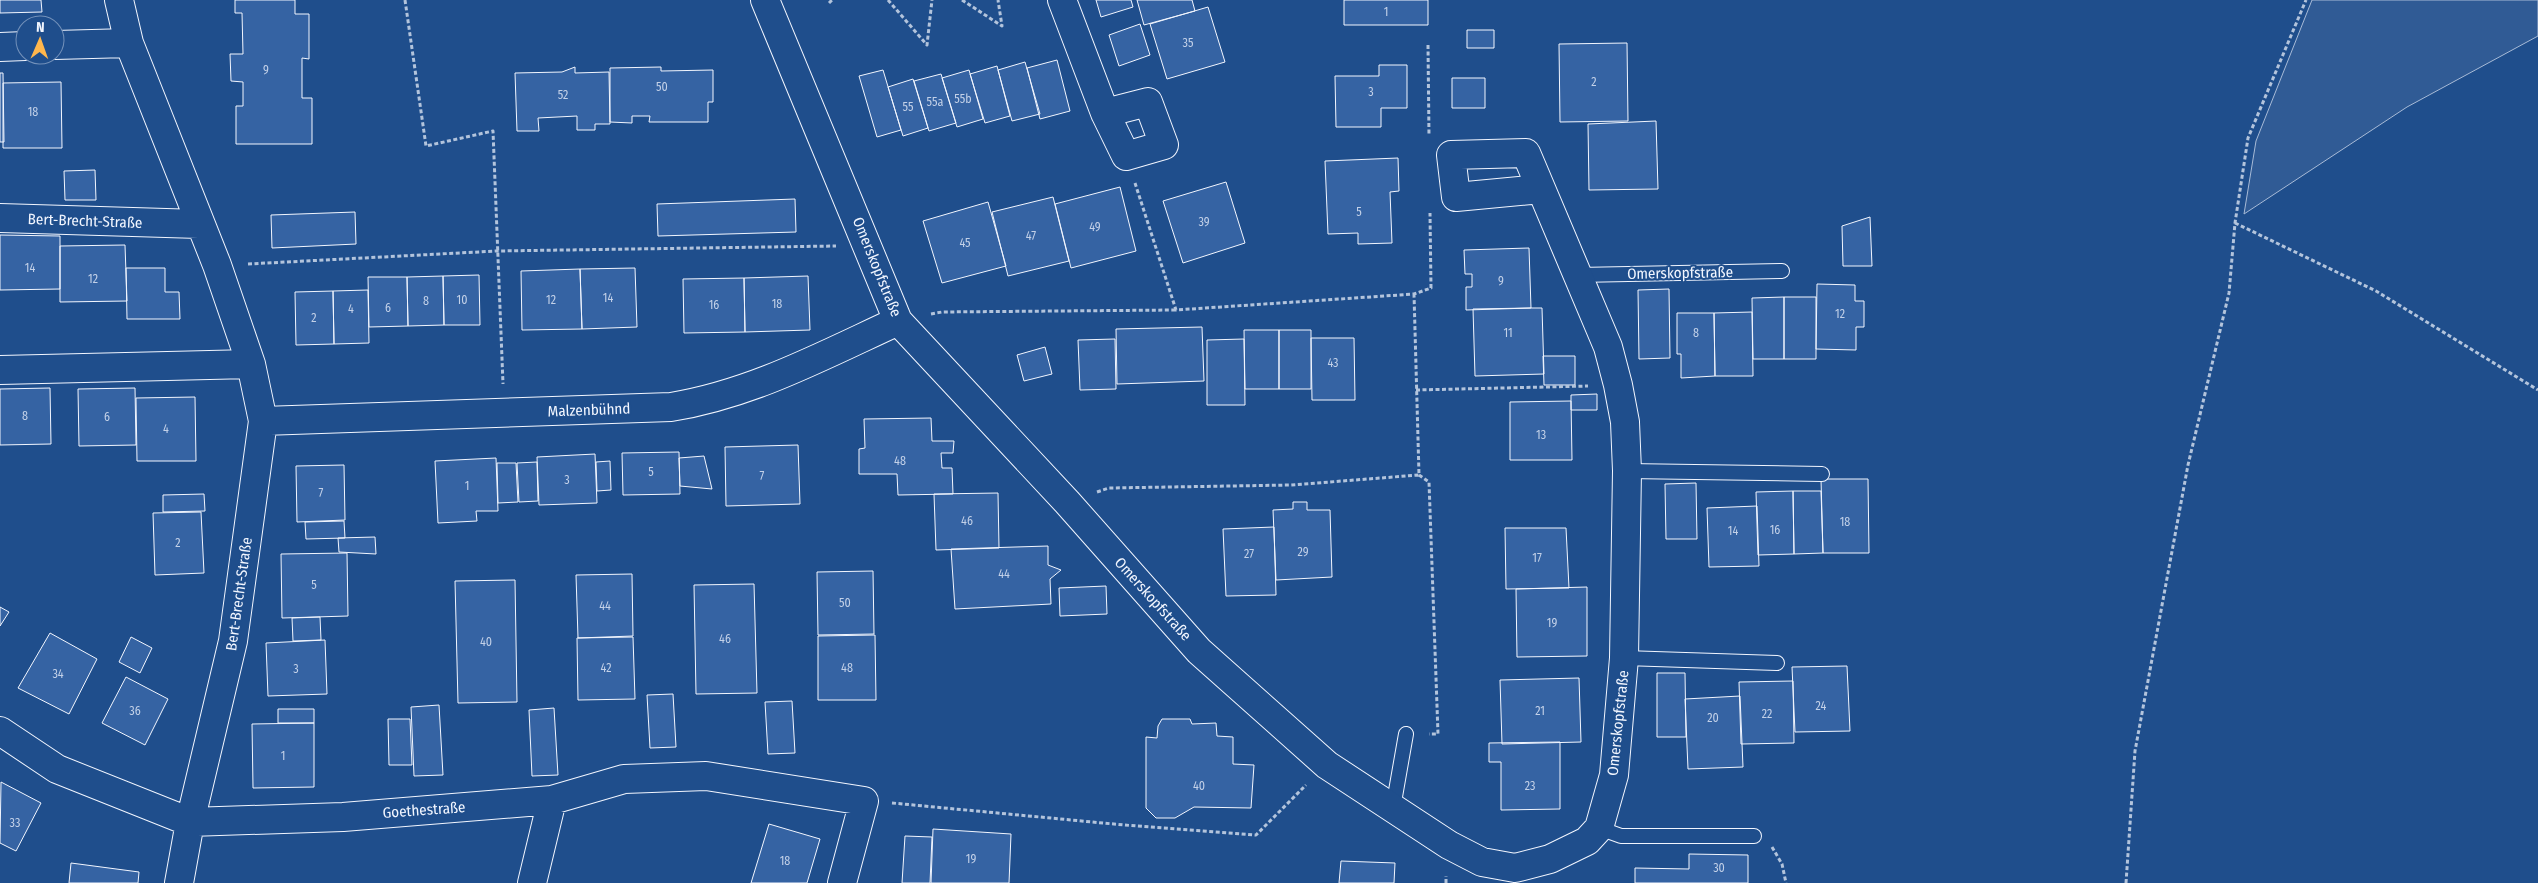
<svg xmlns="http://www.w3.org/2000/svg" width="2538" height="883" font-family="'Fira Sans Condensed',sans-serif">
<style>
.built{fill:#305b95;stroke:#a8bbd7}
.building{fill:#3563a3;stroke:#f2f6ff}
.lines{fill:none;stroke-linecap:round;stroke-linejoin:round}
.lane-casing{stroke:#f2f6ff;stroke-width:16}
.street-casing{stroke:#f2f6ff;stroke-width:30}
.path{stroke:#b3c4dc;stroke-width:3;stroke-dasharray:4 2.5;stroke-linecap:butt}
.lane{stroke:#1f4e8c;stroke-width:14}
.street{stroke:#1f4e8c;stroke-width:28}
.labels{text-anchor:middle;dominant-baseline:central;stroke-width:4;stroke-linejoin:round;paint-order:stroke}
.number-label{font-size:12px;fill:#c3d1e8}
.street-label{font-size:15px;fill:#f2f6ff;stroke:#1f4e8c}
</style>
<rect width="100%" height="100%" fill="#1f4e8c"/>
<!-- built -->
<path class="built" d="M2312 0H2538V36L2407 107 2244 214 2256 141Z"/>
<!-- building -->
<path class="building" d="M0 0H41L42 12 0 13Z
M235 0H295V14H309V59L302 58V98H312V144H236V106H243V82L231 81 230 54H243L242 13H235Z
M1096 0H1131L1133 7 1101 17Z
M1137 0H1192L1195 11 1144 25Z
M1344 0H1428V25H1344Z
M1208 7 1225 62 1167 79 1150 24Z
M1140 24 1150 55 1119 66 1109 35Z
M1467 30H1494V48H1467Z
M1627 43 1628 121 1560 122 1559 44Z
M1057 60 1070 111 1040 119 1027 68Z
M1025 62 1040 114 1012 121 998 70Z
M1379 65H1407V108H1381V127H1336L1335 76H1379Z
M997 66 1010 116 985 123 970 74Z
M575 67V73L609 72 610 124H595V130H577V116L538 118 539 131H517L515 73 562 72Z
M661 67V71L713 70V102H708V122H649L650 116H632V123L610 122V68Z
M883 70 901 130 877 137 859 76Z
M969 70 983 119 957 127 942 78Z
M0 73H3L4 142H0Z
M941 74 956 123 929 131 914 81Z
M1452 78H1485V108H1452Z
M913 79 928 128 903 136 888 87Z
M61 82 62 148H3V83Z
M1656 121 1658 189 1589 190 1588 124Z
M1398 158 1399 191 1390 192 1392 243 1358 244V233L1328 234 1325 161Z
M95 170 96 200H65L64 171Z
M1226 182 1245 243 1183 263 1163 201Z
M1120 187 1136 251 1071 268 1055 204Z
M1053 197 1069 261 1008 276 992 212Z
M795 199 796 232 658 236 657 204Z
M988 202 1006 266 942 283 923 221Z
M355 212 356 244 272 248 271 215Z
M1870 217 1872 266H1843L1842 226Z
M0 235 60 236V289L0 290Z
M125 245 127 301 60 302V246Z
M1529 248 1531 308 1466 310V287H1472V274H1465L1464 250Z
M126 268H165V292H179L180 319H127Z
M635 268 637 327 582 329 580 269Z
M580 269 582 329 522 330 521 271Z
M479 275 480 325H444L443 276Z
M443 276 444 325 408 326 407 277Z
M808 276 810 330 745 332 744 278Z
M368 277H407L408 326 369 327Z
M744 278 745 332 684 333 683 279Z
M1817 284 1855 285V301H1864V327H1856V350L1816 349Z
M1669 289 1670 358 1639 359 1638 290Z
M368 290 369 343 334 344 333 291Z
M333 291 334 344 296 345 295 292Z
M1784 297V359H1753L1752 298Z
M1784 297H1816V359H1784Z
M1531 308H1542L1544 374 1475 376 1473 309Z
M1752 312 1753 376H1715L1714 313Z
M1677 313H1714L1715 376 1681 378V354H1677Z
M1202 327 1204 381 1117 384 1116 329Z
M1244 330H1279V389H1245Z
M1279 330H1311V389H1279Z
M1311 338H1354L1355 400H1312Z
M1115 339 1116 389 1080 390 1078 340Z
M1244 339 1245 405H1207V340Z
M1045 347 1052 374 1024 381 1017 355Z
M1543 356H1575V385H1544Z
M50 388 51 444 0 445V389Z
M135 388 136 445 79 446 78 389Z
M1597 394V410H1571V395Z
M195 397 196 461H137L136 398Z
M1571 401 1572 460H1510V402Z
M931 418 932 441H954L953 453H941L942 468H952L953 494 898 495 897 474H859V449L865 448 864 419Z
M798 445 800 504 726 506 725 447Z
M679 452 680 494 623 495 622 453Z
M595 454 597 503 539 505 537 457Z
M704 456 712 489 680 486 679 458Z
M496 458 498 511H476L477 521 438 523 435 461Z
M610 461 611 490 597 491 596 462Z
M537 462 538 501 519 502 517 463Z
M497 463H516L518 502 498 503Z
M344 465 345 520 297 522 296 466Z
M1821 479H1868L1869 553H1823Z
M1696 483 1697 539H1666L1665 484Z
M1793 491H1821L1823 553 1794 554Z
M1793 491 1794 554 1758 555 1756 492Z
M998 493 999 548 936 550 934 494Z
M204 494 205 511 163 512V495Z
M1293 502H1307V510H1330L1332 577 1276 580 1273 510 1293 509Z
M1757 506 1759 566 1709 567 1707 508Z
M201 512 204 573 155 575 153 513Z
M344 521 345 538 306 539 305 522Z
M1274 527 1276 595 1226 596 1223 529Z
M1505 528H1566L1569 588 1506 589Z
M375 537 376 554 339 552 338 538Z
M1048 546V565L1061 570 1050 579 1051 604 955 609 951 549Z
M347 553 348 616 282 618 281 554Z
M873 571 874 634 818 635 817 572Z
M632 574 633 636 578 638 576 575Z
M515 580 517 702 458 703 455 581Z
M754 584 757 693 696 694 694 585Z
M1106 586 1107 614 1060 616 1059 588Z
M1587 587V656L1517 657 1516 589Z
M0 607 9 612 0 626Z
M320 617 321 640 293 641 292 618Z
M50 633 97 659 69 714 18 688Z
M875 635 876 700H818V636Z
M131 637 152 648 140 673 119 662Z
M633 637 635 699 578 700 577 638Z
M325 640 327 694 268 696 266 643Z
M1847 666 1850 731 1795 732 1792 667Z
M1657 673H1685L1686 737H1657Z
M126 677 168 699 145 745 102 723Z
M1579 678 1581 742 1502 744 1500 680Z
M1793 681 1794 743 1741 744 1739 682Z
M673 694 676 747 650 748 647 695Z
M1740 696 1743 767 1688 769 1685 699Z
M792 701 795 753 768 754 765 702Z
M439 705 443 775 414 776 411 707Z
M554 708 558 775 532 776 529 710Z
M278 709H314V723H278Z
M388 719H410L412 765H389Z
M1162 719H1190L1192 724 1216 723 1217 736 1233 737V764L1254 765 1251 808 1194 807 1175 818H1156L1146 808V737L1157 738 1158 726Z
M314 723V787L253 788 252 724Z
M1560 742V809L1501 810V762H1489V743Z
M1 782 41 803 16 851 0 843Z
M769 824 820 839 807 883H751Z
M933 829 1011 834 1009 883H931Z
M905 836 932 837 930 883H902Z
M1689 854 1748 855V883H1635V868L1689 869Z
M1341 861 1395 863 1394 883H1339Z
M71 863 139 872 138 883H69Z"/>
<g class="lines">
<defs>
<path id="lane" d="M1578 275 1782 271
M1627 471 1822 474
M1624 658 1777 663
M1393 808 1406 734
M1599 828 1621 836H1754"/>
<path id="street" d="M119 0 129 43 217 265 251 364 263 421 233 641 190 822 179 883
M765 0 898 321 1067 502 1199 651 1327 765 1449 845 1482 862 1515 868 1550 859 1587 841 1599 828 1614 775 1624 658 1627 471 1625 422 1618 385 1608 347 1526 153 1451 155 1456 197 1541 189
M1062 0 1105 113 1126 156 1164 145 1148 102 1105 113
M55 45 129 43
M0 47 25 46
M0 218 199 224
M0 370 251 364
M263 421 671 407C752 394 824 355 898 321
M0 731 57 769 190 822 343 817 552 800 624 779 706 776 864 801 842 883
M532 883 552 800"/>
</defs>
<!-- lane casing -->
<use href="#lane" class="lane-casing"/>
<!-- street casing -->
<use href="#street" class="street-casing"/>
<!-- path -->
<path class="path" d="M405 0 426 146 493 131 503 384
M888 0 927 45 932 0
M962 0 1002 26 998 0
M829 3 832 0
M1428 45 1429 136
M1135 183 1176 310 1414 294 1431 288 1430 213
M2235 223 2376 291 2538 390
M248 264 497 251 836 246
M931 314 942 312 1176 310
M1416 390 1588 386
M1419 475 1429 482 1438 734H1429
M1097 492 1109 488 1291 485 1419 475 1414 294
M892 803 1124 825 1256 835 1306 785
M1772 847 1782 864 1786 883
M1446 883V876
M2126 883 2135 751 2188 465 2229 293 2235 223 2248 138 2306 0"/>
<!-- lane -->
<use href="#lane" class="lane"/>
<!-- street -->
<use href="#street" class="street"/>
</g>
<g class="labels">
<!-- number labels -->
<g class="number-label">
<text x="1386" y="12">1</text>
<text x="1188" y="43">35</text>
<text x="266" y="70">9</text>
<text x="1594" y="82">2</text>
<text x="662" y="87">50</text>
<text x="1371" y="92">3</text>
<text x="563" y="95">52</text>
<text x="963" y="99">55b</text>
<text x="935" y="102">55a</text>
<text x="908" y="107">55</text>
<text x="33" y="112">18</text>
<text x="1359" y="212">5</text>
<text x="1204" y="222">39</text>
<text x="1095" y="227">49</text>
<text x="1031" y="236">47</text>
<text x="965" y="243">45</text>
<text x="30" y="268">14</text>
<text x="93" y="279">12</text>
<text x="1501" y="281">9</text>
<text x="608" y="298">14</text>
<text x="462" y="300">10</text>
<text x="551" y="300">12</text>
<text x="426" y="301">8</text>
<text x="777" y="304">18</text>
<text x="714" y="305">16</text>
<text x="388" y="308">6</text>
<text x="351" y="309">4</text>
<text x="1840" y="314">12</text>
<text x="314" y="318">2</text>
<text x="1508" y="333">11</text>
<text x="1696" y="333">8</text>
<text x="1333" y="363">43</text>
<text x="25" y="416">8</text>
<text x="107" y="417">6</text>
<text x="166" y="429">4</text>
<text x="1541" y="435">13</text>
<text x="900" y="461">48</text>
<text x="651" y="472">5</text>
<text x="762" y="476">7</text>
<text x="567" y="480">3</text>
<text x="467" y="486">1</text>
<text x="321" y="493">7</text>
<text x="967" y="521">46</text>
<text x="1845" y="522">18</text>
<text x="1775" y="530">16</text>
<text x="1733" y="531">14</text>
<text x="178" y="543">2</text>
<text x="1303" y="552">29</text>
<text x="1249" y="554">27</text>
<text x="1537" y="558">17</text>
<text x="1004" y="574">44</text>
<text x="314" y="585">5</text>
<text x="845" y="603">50</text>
<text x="605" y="606">44</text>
<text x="1552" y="623">19</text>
<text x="725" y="639">46</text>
<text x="486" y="642">40</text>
<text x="606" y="668">42</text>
<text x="847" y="668">48</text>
<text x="296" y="669">3</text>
<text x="58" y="674">34</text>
<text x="1821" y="706">24</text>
<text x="135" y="711">36</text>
<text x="1540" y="711">21</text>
<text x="1767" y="714">22</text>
<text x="1713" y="718">20</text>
<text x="283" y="756">1</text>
<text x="1199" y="786">40</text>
<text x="1530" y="786">23</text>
<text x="15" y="823">33</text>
<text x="971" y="859">19</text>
<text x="785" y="861">18</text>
<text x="1719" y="868">30</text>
</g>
<!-- street labels -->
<g class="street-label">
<text transform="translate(85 221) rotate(2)">Bert-Brecht-Straße</text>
<text transform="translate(877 267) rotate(68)">Omerskopfstraße</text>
<text transform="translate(1680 273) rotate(-1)">Omerskopfstraße</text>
<text transform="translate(589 410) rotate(-2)">Malzenbühnd</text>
<text transform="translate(239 594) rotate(-82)">Bert-Brecht-Straße</text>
<text transform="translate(1153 599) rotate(48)">Omerskopfstraße</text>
<text transform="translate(1618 723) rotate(-84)">Omerskopfstraße</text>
<text transform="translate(424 810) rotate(-4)">Goethestraße</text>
</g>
</g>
<!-- north arrow -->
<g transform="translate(40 40) rotate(2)"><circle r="24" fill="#1f4e8c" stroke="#7391ba"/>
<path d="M0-4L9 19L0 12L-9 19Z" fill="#ffb74d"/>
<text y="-8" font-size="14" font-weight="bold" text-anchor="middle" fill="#f2f6ff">N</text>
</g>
</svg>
